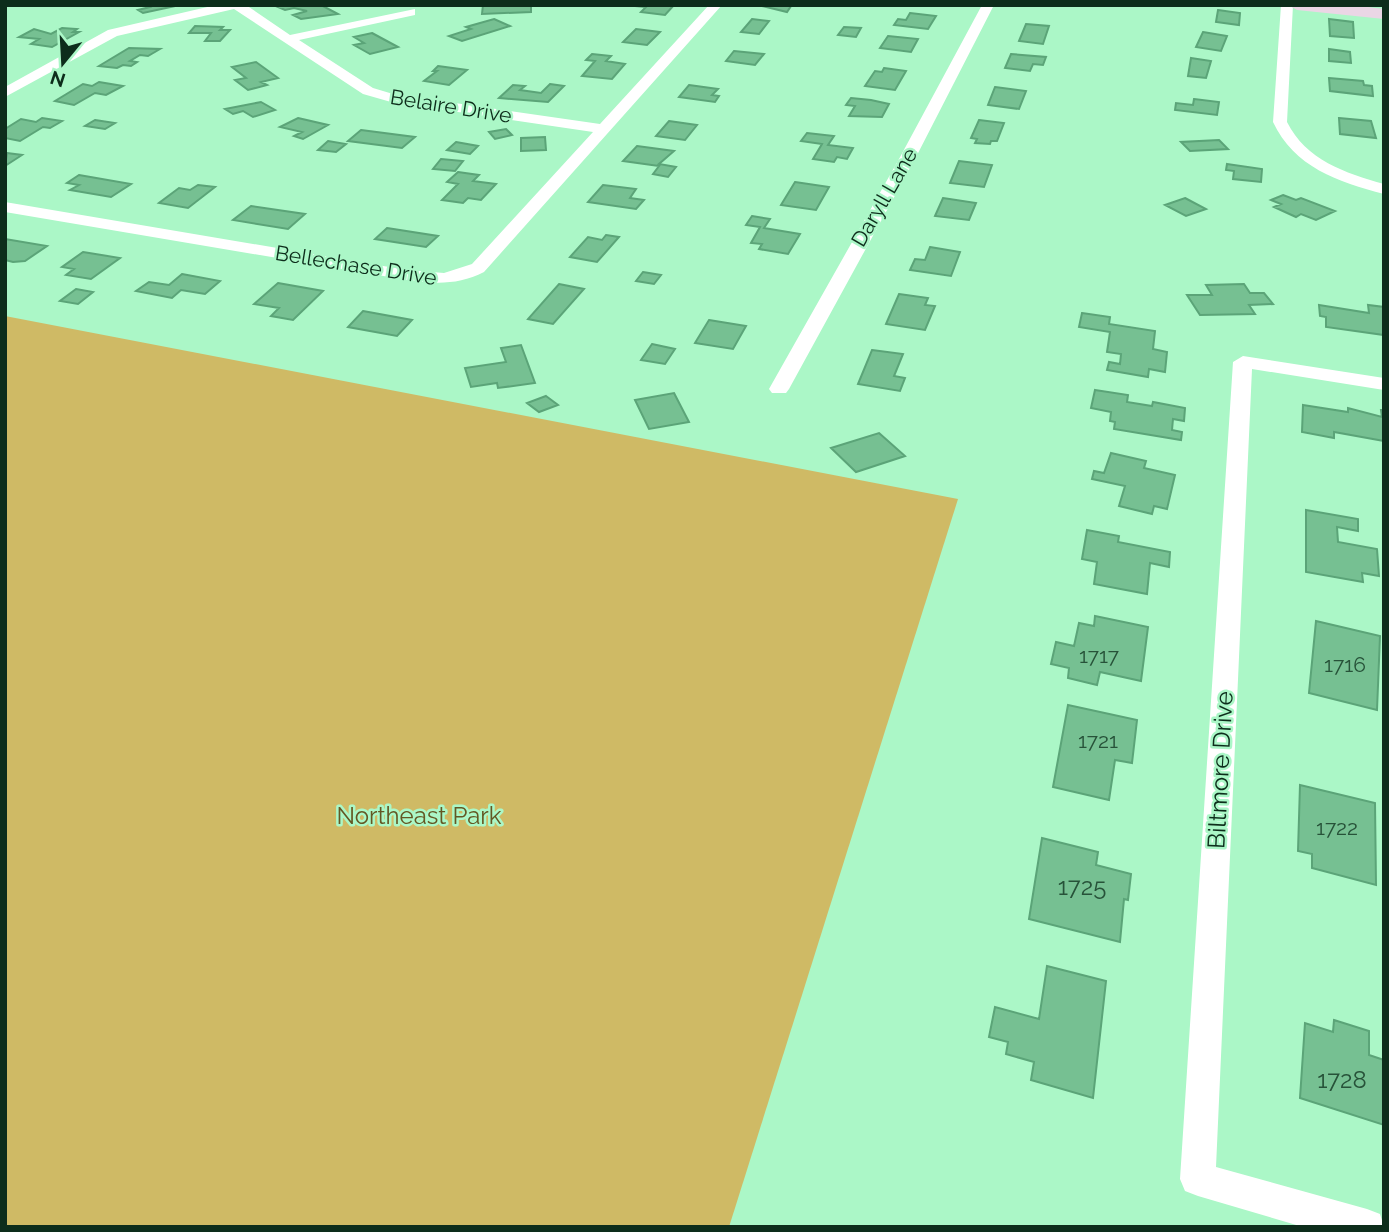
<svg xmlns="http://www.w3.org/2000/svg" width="1389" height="1232" font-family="Raleway,sans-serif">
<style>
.green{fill:#cfba65}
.building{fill:#76c092;stroke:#5ba478;stroke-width:2}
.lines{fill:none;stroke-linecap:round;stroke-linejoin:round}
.street{fill:#fff;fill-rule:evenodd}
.secondary{fill:#ead6e5;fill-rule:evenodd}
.labels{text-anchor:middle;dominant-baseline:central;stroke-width:5;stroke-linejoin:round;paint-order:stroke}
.far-street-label{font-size:21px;fill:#0d2d1b;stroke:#abf7c7}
.number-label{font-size:21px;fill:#275239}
.street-label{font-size:24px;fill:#0d2d1b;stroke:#abf7c7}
.park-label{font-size:24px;fill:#645723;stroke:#abf7c7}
.near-number-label{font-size:24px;fill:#275239}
</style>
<rect width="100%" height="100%" fill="#abf7c7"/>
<!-- green -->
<path class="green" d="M5 316 958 499 729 1227H5Z"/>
<!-- building -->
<path class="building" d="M147 5H180L143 13 138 10 150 7Z
M283 5H321L338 14 301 19 293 15 307 11 294 8 285 10 278 7Z
M483 5 531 6V12L482 14Z
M674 5 665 15 641 12 646 7 635 6Z
M781 5 791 6 787 12 762 6Z
M1218 10 1240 13 1239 25 1216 22Z
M910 13 936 16 928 29 894 25 898 19 906 20Z
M494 19 510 26 462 41 449 36 471 29 466 27Z
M752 19 769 21 759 34 741 32Z
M1329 19 1353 22 1354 38 1330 36Z
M1026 24 1049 26 1043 44 1019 41Z
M195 26 223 27 220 30H230L220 41H205L211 33H189Z
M844 27 861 28 856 37 838 35Z
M62 28 77 29 73 32H79L52 47 31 44 39 39 19 37 34 29 51 34Z
M636 29 660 32 647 45 623 42Z
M1203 32 1227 36 1221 51 1196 47Z
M372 33 398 47 370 54 354 45 364 43 354 37Z
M888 36 918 39 911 52 880 48Z
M129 48 160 49 148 56 140 55 130 61 137 62 131 66 123 65 117 68 99 66Z
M1329 49 1350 52 1351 63 1329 61Z
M734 51 764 54 755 65 726 61Z
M592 54 611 56 606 61 625 64 612 79 582 76 595 61 586 60Z
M1011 54 1046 57 1043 65 1033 64 1030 71 1005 68Z
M1191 58 1211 61 1206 78 1188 76Z
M256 62 278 78 261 82 267 85 248 90 235 80 246 78 232 67Z
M438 66 467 70 449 85 424 81 437 71H433Z
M884 68 906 71 895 90 865 86 875 71 882 72Z
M1329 78 1363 81 1364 85 1372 86 1373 96 1330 91Z
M99 82 123 86 106 95 95 93 74 105 55 101 83 84 92 86Z
M550 84 564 86 548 102 499 98 513 85 525 86 520 90 541 93Z
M689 85 718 89 712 95 719 96 715 102 679 97Z
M995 87 1026 91 1019 109 988 105Z
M851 98 871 100 889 104 882 117 849 116 855 106 846 105Z
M1194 99 1219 102 1217 115 1175 110 1176 103 1193 105Z
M261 102 275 110 253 117 243 111 233 114 225 109Z
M42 118 62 121 50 128 43 127 20 141 5 138V129L21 119 36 122Z
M298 118 328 125 303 139 294 136 302 132 280 127Z
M1339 118 1371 121 1376 138 1340 134Z
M95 120 115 123 105 129 85 126Z
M979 120 1004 123 997 141H991L990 144 975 143 977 139 971 138Z
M669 121 697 125 685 140 656 136Z
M506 129 512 135 495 139 489 132Z
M361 130 415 137 402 148 348 141Z
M807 133 834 136 828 145 853 148 847 159 837 157 834 162 813 159 822 144 801 141Z
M545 137 546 150 521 151V138Z
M1219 140 1228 149 1190 151 1181 142Z
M328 141 346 144 336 152 318 150Z
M456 142 478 146 470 154 447 150Z
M637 146 674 151 659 164 676 167 668 177 653 174 659 166 623 161Z
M7 153 22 155 5 166Z
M441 159 463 161 455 171 433 169Z
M959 161 992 165 984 187 950 183Z
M1227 164 1262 169 1261 182 1233 179 1234 171 1226 170Z
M458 172 479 175 473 181 496 184 481 200 468 198 463 203 442 200 458 184 447 182Z
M79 175 131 184 111 197 70 190 79 185 67 183Z
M795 182 829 187 816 210 781 205Z
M198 185 215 187 188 208 159 203 179 188 190 190Z
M603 185 636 189 630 198 644 200 636 209 588 202Z
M1283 195 1296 200 1301 198 1335 211 1316 220 1301 214 1296 217 1274 207 1281 204 1271 200Z
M943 198 976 203 969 220 935 216Z
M1185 198 1206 209 1186 216 1165 205Z
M251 206 305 214 288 229 233 220Z
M752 216 770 219 764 228 800 234 788 254 759 249 762 244 751 243 760 227 746 225Z
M387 228 438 236 426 247 375 239Z
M606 235 619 237 597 262 570 257 588 237 602 240Z
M5 239 47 246 25 261 13 262 5 260Z
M930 247 960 252 951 276 910 270 915 259 925 260Z
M83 252 120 258 91 279 66 275 74 269 62 267Z
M643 272 661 275 654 284 636 281Z
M182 274 220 281 205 294 181 290 172 298 136 291 149 282 169 285Z
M278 283 323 291 293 320 271 316 279 308 254 304Z
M559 284 584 289 553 324 528 319Z
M1244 284 1250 293H1264L1273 304 1249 305 1255 314 1200 315 1187 295H1212L1206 285Z
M76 289 93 292 78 304 60 301Z
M899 294 928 298 925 305 935 306 925 330 886 324Z
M1319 305 1369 313 1368 305 1384 307V335L1326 327V317L1320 316Z
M363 311 412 320 397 336 348 327Z
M1082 313 1110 317 1109 324 1155 331 1153 349 1167 352 1165 372 1149 369 1148 377 1107 370 1109 362 1120 364 1121 354 1107 352 1110 332 1079 327Z
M709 320 746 326 733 349 695 343Z
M652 344 675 349 665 364 641 360Z
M521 345 535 383 498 388 497 383 471 387 465 368 506 362 501 348Z
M872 350 903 354 894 376 905 378 900 391 858 384Z
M1095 390 1128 395 1127 402 1152 406 1153 402 1185 408 1184 421 1173 419 1172 430 1182 432 1181 440 1114 429 1115 422 1110 421 1111 412 1091 408Z
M674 393 689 422 649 429 635 400Z
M546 396 558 405 539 412 527 403Z
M1303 405 1348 412V408L1382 417 1381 410H1384V441L1334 432V438L1302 432Z
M879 433 905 456 856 472 831 448Z
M1111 453 1146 461 1144 468 1175 475 1167 509 1154 506 1152 514 1119 506 1125 486 1092 479 1094 471 1104 473Z
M1306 510 1358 519V531L1337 527 1338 542 1377 549 1379 576 1362 573 1363 582 1306 572Z
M1087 530 1119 536 1118 542 1170 552 1169 567 1150 563 1147 594 1094 584 1097 562 1082 559Z
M1095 616 1148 627 1141 681 1100 672 1097 685 1068 678 1069 668 1051 664 1056 642 1074 646 1079 623 1094 626Z
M1316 621 1380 636 1377 710 1309 693Z
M1068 705 1137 720 1132 763 1115 760 1109 800 1053 787Z
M1300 785 1375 803 1376 885 1312 868V854L1298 851Z
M1042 838 1098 852 1096 865 1131 874 1128 900 1124 899 1120 942 1029 919Z
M1047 966 1106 981 1093 1098 1031 1080 1034 1062 1006 1054 1008 1042 989 1037 995 1007 1039 1019Z
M1334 1020 1369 1031V1055L1384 1060V1125L1300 1098 1305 1023 1333 1032Z"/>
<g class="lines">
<!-- street -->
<path class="street" d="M216 5H246L290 35 415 9V15L299 40 373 88 393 94 600 124 709 5H722L484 272C459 285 435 284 407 280L5 212V202L407 270 444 273 472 264 593 132 391 102 363 94 234 9 117 36 5 97V87L108 30Z
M982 5H994L915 159 789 389 786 393H772L769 389 899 159Z
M1281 5H1293L1287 122C1306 160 1345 173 1384 184V194C1338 182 1294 167 1273 122Z
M1243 356 1384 378V390L1252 369 1216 1167 1367 1209 1380 1214 1384 1227H1303L1198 1196 1185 1191 1180 1179 1233 362Z"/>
<!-- secondary -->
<path class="secondary" d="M1288 5H1352L1384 9V19L1297 10Z"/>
</g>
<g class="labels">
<!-- far-street labels -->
<g class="far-street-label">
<text transform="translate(451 106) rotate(9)">Belaire Drive</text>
<text transform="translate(884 197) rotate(-60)">Daryll Lane</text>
<text transform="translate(356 265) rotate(9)">Bellechase Drive</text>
</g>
<!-- number labels -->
<g class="number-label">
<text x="1099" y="655">1717</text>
<text x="1345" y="664">1716</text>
<text x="1098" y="740">1721</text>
<text x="1337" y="827">1722</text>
</g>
<!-- street labels -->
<g class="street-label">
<text transform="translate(1220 770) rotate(-87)">Biltmore Drive</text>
</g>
<!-- park labels -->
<g class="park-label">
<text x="419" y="815">Northeast Park</text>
</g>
<!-- near-number labels -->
<g class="near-number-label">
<text x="1082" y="886">1725</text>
<text x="1342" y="1079">1728</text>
</g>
</g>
<!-- border -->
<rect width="1389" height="1232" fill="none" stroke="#0d2d1b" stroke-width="14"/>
<!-- north arrow -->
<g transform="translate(63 63) rotate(198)" stroke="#abf7c7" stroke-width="5" paint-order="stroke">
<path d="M0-5L12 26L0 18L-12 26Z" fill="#0d2d1b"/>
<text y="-10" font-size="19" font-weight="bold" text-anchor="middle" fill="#0d2d1b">N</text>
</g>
</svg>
